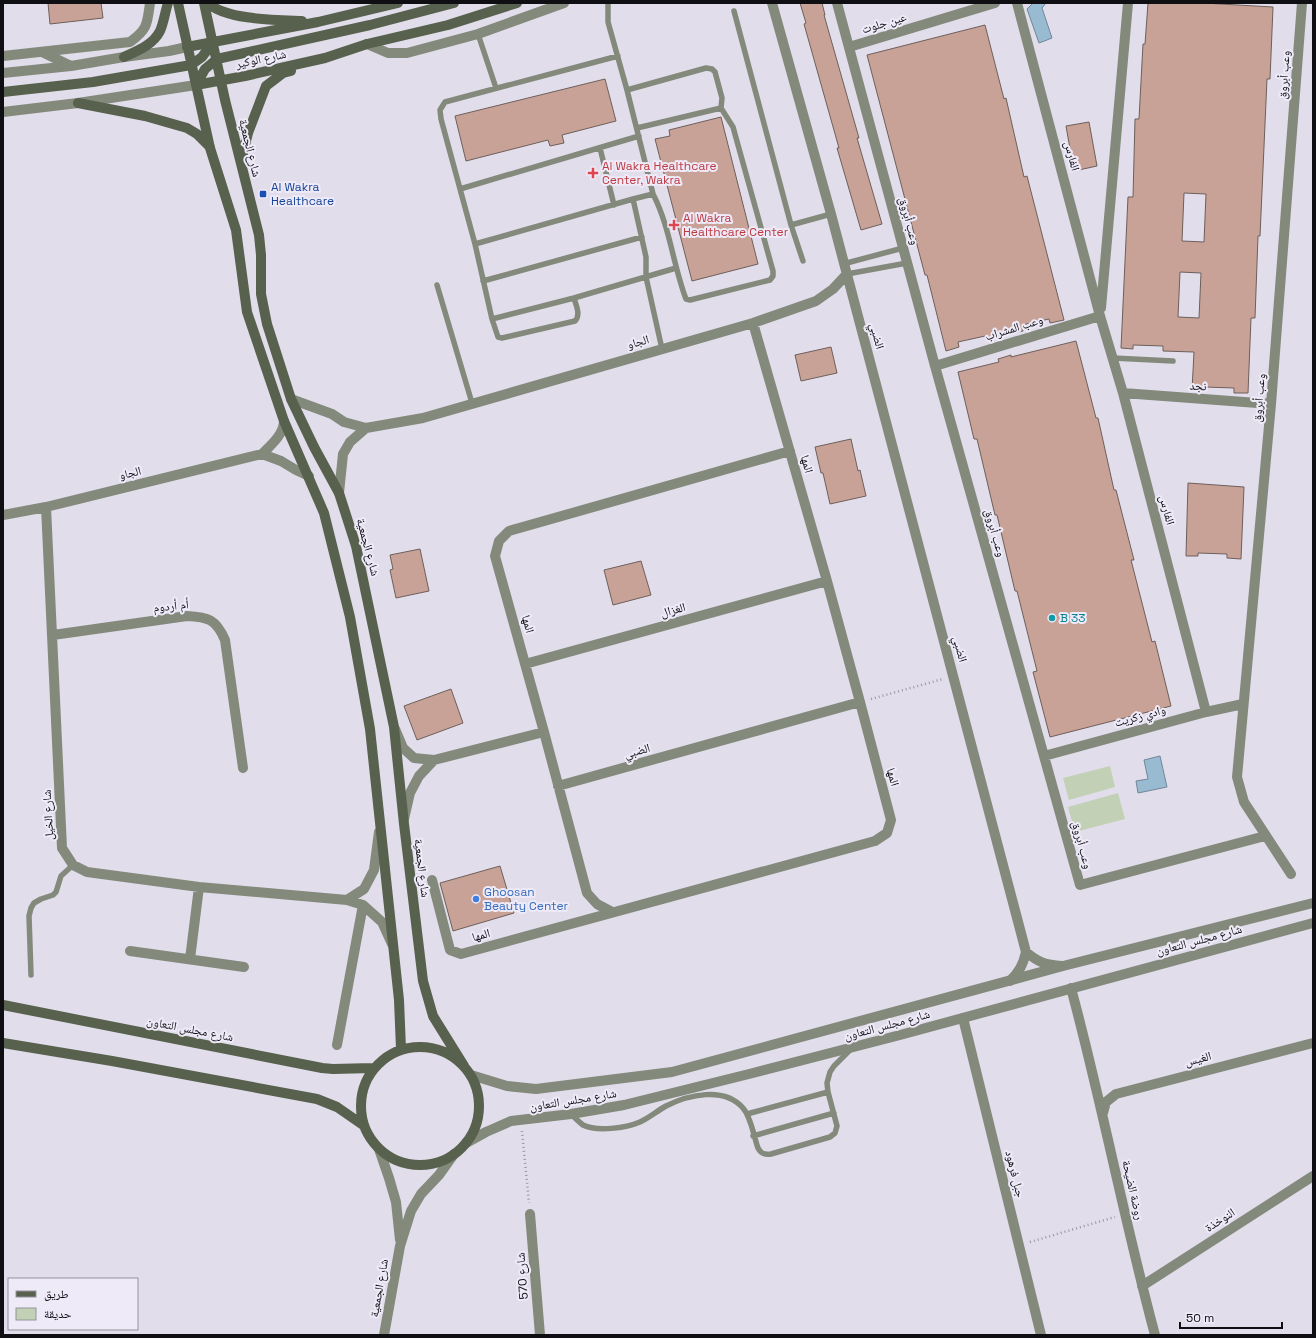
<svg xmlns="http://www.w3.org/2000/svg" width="1316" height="1338" font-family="'Space Grotesk','Noto Naskh Arabic',sans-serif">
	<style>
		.green { fill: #c2d1b5 }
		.water { fill: #99bbd1; stroke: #708798 }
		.building { fill: #c9a297; stroke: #6d5f5b; fill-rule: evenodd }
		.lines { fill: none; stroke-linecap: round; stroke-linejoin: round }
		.path { stroke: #9a97a2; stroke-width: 2.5; stroke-dasharray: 1 3; stroke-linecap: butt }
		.service { stroke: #838a7c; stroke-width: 5.5 }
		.minor { stroke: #838a7c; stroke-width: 10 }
		.tertiary { stroke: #838a7c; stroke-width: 10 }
		.secondary { stroke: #57614d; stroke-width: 10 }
		.health-dot { fill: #e0444e; stroke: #eeeaf8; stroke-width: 1.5 }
		.transit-dot { fill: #1a4fb4; stroke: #eeeaf8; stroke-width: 1.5 }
		.culture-dot { fill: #0f9aa8; stroke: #eeeaf8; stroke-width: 1.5 }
		.shop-dot { fill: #3f7fe0; stroke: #eeeaf8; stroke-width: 1.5 }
		.labels { text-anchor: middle; stroke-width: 4; stroke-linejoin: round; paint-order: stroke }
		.street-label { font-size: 12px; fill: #0f0e13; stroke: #eeeaf8 }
		.health-label { font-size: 12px; fill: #be3a42; stroke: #eeeaf8; text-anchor: start }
		.transit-label { font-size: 12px; fill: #164399; stroke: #eeeaf8; text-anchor: start }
		.culture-label { font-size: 12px; fill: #0d838f; stroke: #eeeaf8; text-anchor: start }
		.shop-label { font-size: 12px; fill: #366cbe; stroke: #eeeaf8; text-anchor: start }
	</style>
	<rect width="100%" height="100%" fill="#e1ddeb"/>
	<path class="green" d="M1110,766L1115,787L1069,800L1063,778Z
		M1118,793L1125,819L1075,832L1068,807Z"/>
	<path class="water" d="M1033,3H1046L1042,8L1052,38L1039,43L1027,9Z
		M1160,756L1167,787L1138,793L1136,781L1148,779L1144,760Z"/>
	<path class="building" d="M48,3H101L103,18L50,24Z
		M800,3H822L825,15H824L859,138H857L882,224L861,230L837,148H839L804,24L806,23Z
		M1148,3H1203L1273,7L1270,79H1267L1260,236H1258L1255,318H1251L1248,393H1234V388L1205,387V391L1192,390L1194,352L1163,351V346L1133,345V349L1121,348L1128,197H1133L1135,119H1139L1143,44H1145ZM1184,193L1206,194L1204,242L1182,241ZM1180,272L1201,273L1199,318L1178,317Z
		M985,25L1004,99L1006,98L1024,177L1027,176L1064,320L1050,323L1049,319L1022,325L1023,331L986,340L985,336L958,342L959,347L946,351L927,275H925L867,55Z
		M605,79L616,121L562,135L564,143L550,146L548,140L466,161L455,116Z
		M721,117L758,264L692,281L655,139L670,136L669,130Z
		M1089,122L1097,166L1074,171L1066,126Z
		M1076,341L1096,418H1098L1114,490H1116L1134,560H1131L1152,642L1155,641L1171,706L1050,737L1033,672L1037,671L1017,591H1015L997,515H995L977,439H974L958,372L999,362L998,359L1011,355V357Z
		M831,347L837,373L801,381L795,355Z
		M851,439L858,471L860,470L866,496L830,504L823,473H821L815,447Z
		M1188,483L1244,487L1241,559L1227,558V554L1198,553V556H1186Z
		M420,549L429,591L396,598L390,570L393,569L390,555Z
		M641,561L651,595L613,605L604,570Z
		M451,689L463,723L417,740L404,706Z
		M500,866L514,913L453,931L440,883Z"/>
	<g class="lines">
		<path class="path" d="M871,699L943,679
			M522,1131L529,1203
			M1030,1242L1115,1217"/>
		<path class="service" d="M608,3V22L627,90L653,194C670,227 673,265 686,299L690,300L770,280L773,276V271L733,127L721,108L722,98L715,72L712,69L706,68L627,90
			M734,11L791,225L803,261
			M478,34L496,88
			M637,128L721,108
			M600,148L614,205
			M460,189L639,136
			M633,199L646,257V277L662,349
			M791,225L831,214
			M475,244L633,199L653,194
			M843,264L903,248
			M847,274L907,263
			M483,281L642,237
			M437,285L472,403
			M574,298C576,305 581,315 575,321L502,338L498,337L492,319L475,244L441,119L440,110L445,102L618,56
			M492,319L574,298L676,268
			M1113,358L1173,361
			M31,975L29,916L31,908L34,903L41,899L53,895L56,892L61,876L73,865
			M571,1114C575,1118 579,1122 583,1125C597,1132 626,1128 640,1122C649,1118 657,1111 666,1106C688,1095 724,1086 743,1108C751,1117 754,1137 758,1148C761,1154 765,1155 771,1154L830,1137L835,1133L837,1126L828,1092L827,1083L830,1072L834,1066L851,1049
			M747,1114L828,1092
			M753,1136L834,1113"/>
		<path class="minor" d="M772,3L831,214L1026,952C1023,965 1019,972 1010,981
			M837,3L935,366L1080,885L1265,836
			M1017,3L1100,316L1123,393L1206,712
			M367,44L388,53H407L478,34L564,3
			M849,47L995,3
			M3,56L130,42C148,29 147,24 150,3
			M1101,308L1128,3
			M935,366L1100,316
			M1123,393L1271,404
			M291,399L332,414L344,422L366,428L423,418L753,323L816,301L833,289L847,274
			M262,454L281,461L296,470L309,476
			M339,493L343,454L350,442L366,428
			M46,507L62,848L73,865L87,872L199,887L347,900L363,905L382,922L392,944
			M3,515L46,507L262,454C271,445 284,434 284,421
			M53,635L187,616C208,617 216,619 225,640L243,768
			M525,664L827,581
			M395,729L403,748L414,758L434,760L544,732
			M1044,756L1206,712L1243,704
			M558,786L860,702
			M404,819L410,793L419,776L434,760
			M1291,874L1244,802L1237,777L1271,404L1302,3
			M432,880L450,950L461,954L875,841L887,833L891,820L860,702L827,581L753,323
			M347,900L364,889L374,870L379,832
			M612,912L597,904L587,893L544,732L495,556L499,541L509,531L790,451
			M130,951L244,967
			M1026,952C1038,962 1045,965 1062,966
			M190,959L199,887
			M1071,988C1102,1103 1124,1220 1155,1335
			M963,1018L1041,1335
			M337,1045L363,905
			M1103,1113L1106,1102L1116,1094L1313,1043
			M530,1214L540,1335
			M1142,1286L1313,1176"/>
		<path class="tertiary" d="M42,52L71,66
			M3,73L71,66L124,57L169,51L187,47
			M3,112L78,103L196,85
			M471,1075L507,1086L536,1089L672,1072L1063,966L1313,903
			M466,1143L486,1132L511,1121L571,1114L624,1105L749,1074L900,1035L1313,923
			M379,1149L389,1178L396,1202L400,1240
			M384,1335L400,1246L411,1211L421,1194L439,1175L454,1154"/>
		<path class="secondary" d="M178,3L210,148L236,230L247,312L284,421L324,513L350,617L370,729L399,1000L401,1049
			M204,3L225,100L259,235L261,255V294L267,324L291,399L314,447L339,493L356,546L394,727L404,824L423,981L433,1016L464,1066
			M208,3C226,20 277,20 302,21
			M187,47L318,22L398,3
			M124,57C137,51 153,45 160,31C164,22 165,12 168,3
			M196,85L245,76L325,58L367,44L448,25L517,3
			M196,85L205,69L217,59L370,25L454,3
			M3,92L93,82L191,65L202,57L213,42
			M78,103L145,116L187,128L197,134L210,147
			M241,161L248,133L266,86L283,73L291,71
			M3,1005L322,1068L333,1069L373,1068
			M3,1043L112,1061L317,1099L337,1107L363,1125
			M361 1106a59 59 0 1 1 118 0a59 59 0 1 1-118 0Z"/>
	</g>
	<g class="health-dot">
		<path d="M591 167h4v4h4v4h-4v4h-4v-4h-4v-4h4z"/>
		<path d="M672 219h4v4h4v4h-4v4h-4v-4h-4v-4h4z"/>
	</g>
	<rect class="transit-dot" x="259" y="190" width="8" height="8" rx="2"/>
	<circle class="culture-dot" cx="1052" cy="618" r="4"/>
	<circle class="shop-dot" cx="476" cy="899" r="4"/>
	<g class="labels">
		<g class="street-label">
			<text transform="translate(884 23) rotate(-17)" y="4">عين جلوت</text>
			<text transform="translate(261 59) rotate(-12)" y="4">شارع الوكير</text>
			<text transform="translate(1284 75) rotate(-86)" y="4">وعب أبروق</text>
			<text transform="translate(250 148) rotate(76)" y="4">شارع الجمعية</text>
			<text transform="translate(1072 156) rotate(75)" y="4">الفارس</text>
			<text transform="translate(909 221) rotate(75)" y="4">وعب أبروق</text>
			<text transform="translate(1014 328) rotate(-17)" y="4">وعب المشراب</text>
			<text transform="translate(877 336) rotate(75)" y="4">الضبي</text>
			<text transform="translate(638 342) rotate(-16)" y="4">الجاو</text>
			<text transform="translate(1198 386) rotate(4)" y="4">نجد</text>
			<text transform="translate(1259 398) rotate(-85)" y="4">وعب أبروق</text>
			<text transform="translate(807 464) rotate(74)" y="4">المها</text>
			<text transform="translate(130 473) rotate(-14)" y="4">الجاو</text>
			<text transform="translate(1167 510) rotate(75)" y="4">الفارس</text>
			<text transform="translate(995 533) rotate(74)" y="4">وعب أبروق</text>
			<text transform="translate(368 547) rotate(75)" y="4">شارع الجمعية</text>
			<text transform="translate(171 606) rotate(-6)" y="4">أم أردوم</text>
			<text transform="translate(673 610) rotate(-15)" y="4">الغزال</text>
			<text transform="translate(528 624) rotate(74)" y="4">المها</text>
			<text transform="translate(960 649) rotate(75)" y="4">الضبي</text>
			<text transform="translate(1140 716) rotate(-15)" y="4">وادي زكريت</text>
			<text transform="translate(637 751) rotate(-16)" y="4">الضبي</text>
			<text transform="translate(893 777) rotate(75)" y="4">المها</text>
			<text transform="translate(48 815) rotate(-93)" y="4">شارع الخيل</text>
			<text transform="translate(1082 845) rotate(75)" y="4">وعب أبروق</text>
			<text transform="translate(422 868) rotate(83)" y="4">شارع الجمعية</text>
			<text transform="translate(481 935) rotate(-15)" y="4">المها</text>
			<text transform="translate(1199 940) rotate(-15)" y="4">شارع مجلس التعاون</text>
			<text transform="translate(887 1025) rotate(-15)" y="4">شارع مجلس التعاون</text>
			<text transform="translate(190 1029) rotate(11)" y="4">شارع مجلس التعاون</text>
			<text transform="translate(1198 1059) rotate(-15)" y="4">الغيس</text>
			<text transform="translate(573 1100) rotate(-9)" y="4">شارع مجلس التعاون</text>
			<text transform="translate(1015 1174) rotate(76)" y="4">جبل فرهود</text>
			<text transform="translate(1133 1190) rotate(77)" y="4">روضة الضيحة</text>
			<text transform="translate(1220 1220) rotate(-33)" y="4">النوخذة</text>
			<text transform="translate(522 1276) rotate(-94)" y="4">شارع 570</text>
			<text transform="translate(379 1288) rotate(-80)" y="4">شارع الجمعية</text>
		</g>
		<g class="health-label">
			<text x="602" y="170">Al Wakra Healthcare<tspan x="602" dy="14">Center, Wakra</tspan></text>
			<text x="683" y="222">Al Wakra<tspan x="683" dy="14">Healthcare Center</tspan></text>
		</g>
		<g class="transit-label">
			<text x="271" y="191">Al Wakra<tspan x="271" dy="14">Healthcare</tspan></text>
		</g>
		<g class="culture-label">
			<text x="1060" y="622">B 33</text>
		</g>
		<g class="shop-label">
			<text x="484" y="896">Ghoosan<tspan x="484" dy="14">Beauty Center</tspan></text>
		</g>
	</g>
	<rect width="1316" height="1338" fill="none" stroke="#0f0e13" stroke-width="8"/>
	<rect x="8" y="1278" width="130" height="52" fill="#eeeaf8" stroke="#95929c"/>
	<rect x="16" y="1291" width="20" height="6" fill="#57614d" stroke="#95929c"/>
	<text x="44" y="1298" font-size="12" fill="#0f0e13">طريق</text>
	<rect x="16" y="1308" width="20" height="12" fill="#c2d1b5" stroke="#95929c"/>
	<text x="44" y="1318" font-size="12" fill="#0f0e13">حديقة</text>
	<path d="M1180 1322v6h102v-6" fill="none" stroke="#0f0e13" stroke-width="2"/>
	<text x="1186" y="1322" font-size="12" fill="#0f0e13" stroke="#eeeaf8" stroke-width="3" paint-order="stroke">50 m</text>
</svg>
